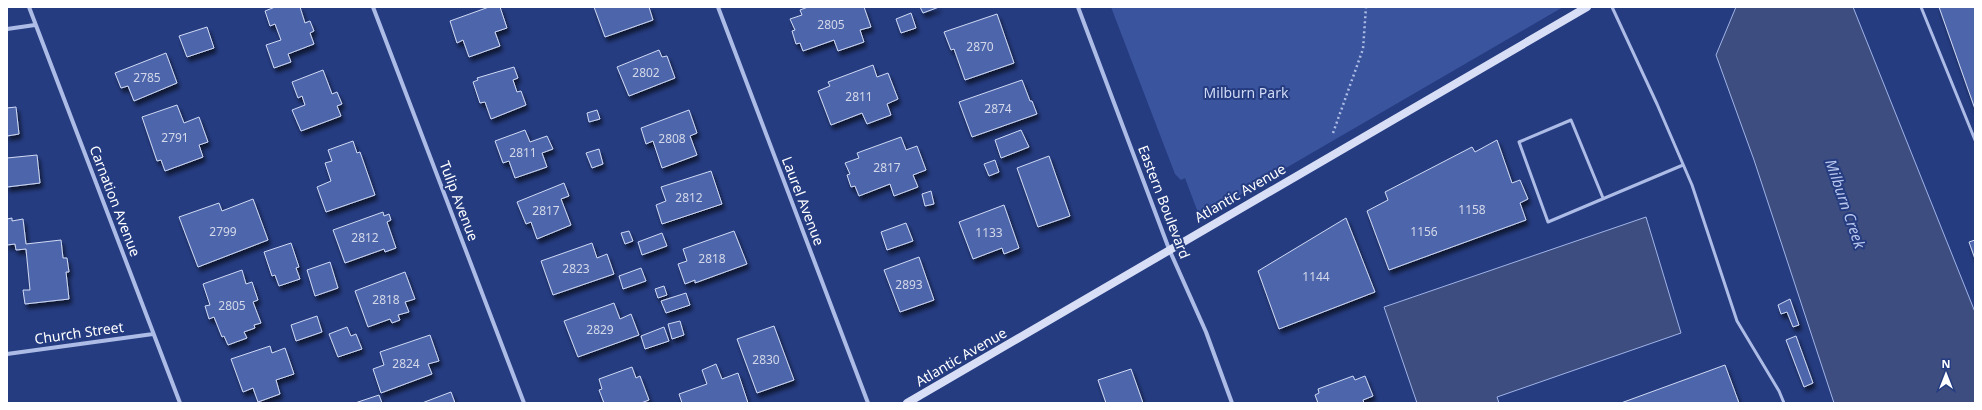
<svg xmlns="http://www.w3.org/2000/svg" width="1982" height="410" font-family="'Noto Sans',sans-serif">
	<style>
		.green { fill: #3a549e }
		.water { fill: #3d4d80; stroke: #a1b4e7 }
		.building { fill: #4e65aa; stroke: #d0daf5; filter: url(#shadow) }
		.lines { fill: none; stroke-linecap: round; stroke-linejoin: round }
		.path { stroke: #adbce6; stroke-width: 2.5; stroke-dasharray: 2 3; stroke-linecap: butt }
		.lane { stroke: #adbce6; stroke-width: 3 }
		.street { stroke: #adbce6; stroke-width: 4 }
		.secondary { stroke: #d7def6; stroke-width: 8 }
		.labels { text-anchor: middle; stroke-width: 4; stroke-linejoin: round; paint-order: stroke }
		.number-label { font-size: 12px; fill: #d3d8ea }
		.park-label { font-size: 14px; fill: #d0daf5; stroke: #253c81 }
		.street-label { font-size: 14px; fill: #fff; stroke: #253c81 }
		.water-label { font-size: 15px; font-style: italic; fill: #b8c6ee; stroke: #253c81 }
	</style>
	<defs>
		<filter id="shadow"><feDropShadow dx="2.5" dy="4.5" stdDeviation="2" flood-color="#0009"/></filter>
	</defs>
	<rect width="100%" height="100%" fill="#253c81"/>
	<path class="green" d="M1111,7H1563L1200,218L1185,178L1181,180L1175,174Z"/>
	<path class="water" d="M1736,7H1853L1975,312V403H1834L1754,160L1716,55Z
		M1646,217L1681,333L1497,397L1499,403H1417L1384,307Z"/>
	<path class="building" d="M275,7H300L305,23L310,21L314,31L310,33L314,44L288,54L291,62L274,68L266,45L281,40L275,24L270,26L265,11Z
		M489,7H500L507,28L495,32L500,46L469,57L463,40L457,43L450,21Z
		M594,7H649L653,20L605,37Z
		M808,7H864L871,27L860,30L864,42L838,51L834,40L803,51L800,43L796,44L792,31L795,30L790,19L802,15L800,10Z
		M920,7H939L923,13Z
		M1939,7H1975V109Z
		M911,13L916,28L901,33L896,19Z
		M997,14L1014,63L965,80L954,49L951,50L944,32Z
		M207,27L214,48L187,57L179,36Z
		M659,50L662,57L667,56L675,78L629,96L617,67Z
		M166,53L177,83L134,101L128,86L121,88L115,73Z
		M873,65L877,77L888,73L898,99L887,104L891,115L867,124L862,113L831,125L818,91L830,86L828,82Z
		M514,67L518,78L513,80L517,92L521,91L526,105L491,119L485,102L480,103L473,82L478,80L477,78Z
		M323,70L332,94L337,92L342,104L337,106L341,116L301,131L292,110L305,105L302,96L298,98L292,82Z
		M1022,80L1030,101H1032L1037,114L972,137L959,102Z
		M177,105L184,123L199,117L208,142L199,145L203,157L165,171L161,160L157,161L142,117Z
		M16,107L19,134L7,136V108Z
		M597,110L600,119L589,122L587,113Z
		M689,110L697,133L690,136L697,155L662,168L653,141L646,144L641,128Z
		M525,130L530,142L547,136L553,149L542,153L547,167L515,178L509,161L503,163L495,141Z
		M1021,130L1029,147L1001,158L995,140Z
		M901,137L906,150L917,146L926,170L913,175L918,187L894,196L890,184L859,196L855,186L851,187L847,175L850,174L845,163L859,158L857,153Z
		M1497,140L1512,183L1520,180L1528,199L1520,203L1526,220L1389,270L1367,211L1388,200L1385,192L1472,147L1475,152Z
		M353,141L357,153L360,152L375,195L326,212L317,187L331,181L325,163L332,161L328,150Z
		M599,149L603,164L592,168L586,153Z
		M37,155L40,183L7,187V158Z
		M1049,156L1070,216L1038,227L1017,168Z
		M995,160L999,172L989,176L984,164Z
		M711,171L722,204L662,224L656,205L666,201L661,187Z
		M564,183L569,196L561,199L571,225L537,239L531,222L526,224L517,202Z
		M931,191L934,204L925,206L922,194Z
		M253,199L268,240L198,267L179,217L219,203L222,211Z
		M1004,205L1019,248L1004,254L1002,248L973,259L959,222Z
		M383,212L384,216L389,214L391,220L387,222L396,248L385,252L384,249L345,263L333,230Z
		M12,218V221L23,219L26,244L61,240L63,258H67L69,272H66L69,299L25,304L23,290H30L26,249L16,250L15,244L7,245V219Z
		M1346,218L1375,292L1279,329L1258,271Z
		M906,223L913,241L887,250L881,232Z
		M629,231L633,241L625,244L621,233Z
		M734,231L747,264L695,283V280L685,284L678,264L687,261L683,249Z
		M662,233L667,246L642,255L638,242Z
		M1975,240V259L1969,242Z
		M291,243L299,267L296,268L300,279L279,286L275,275L272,276L264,252Z
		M592,243L597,258L607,254L614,274L553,295L541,261Z
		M919,257L934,300L900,312L884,270Z
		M330,262L338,288L315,296L307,270Z
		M641,268L646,281L623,289L619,276Z
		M242,270L246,284L252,282L258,300L253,302L261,323L254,325L255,328L244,332L247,338L228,345L224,336L222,337L214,317L209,319L205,306L210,305L203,284Z
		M405,272L415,299L405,302L409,312L398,315L400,320L392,323L390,319L368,327L355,291Z
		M664,286L667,295L658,298L655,289Z
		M686,293L690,305L666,313L661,301Z
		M1790,299L1799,325L1793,327L1787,312L1781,314L1778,305Z
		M614,303L620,319L631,314L639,335L578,357L564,321Z
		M317,316L322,332L296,341L291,325Z
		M680,321L684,335L672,339L668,324Z
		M774,326L794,380L757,393L737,339Z
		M347,327L351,336L356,334L362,349L338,357L329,334Z
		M664,327L669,341L645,349L641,336Z
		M430,335L439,361L428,364L432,374L381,393L373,369L384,365L380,352Z
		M1796,336L1813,383L1804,387L1786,340Z
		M270,346L272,353L285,348L294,374L276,380L280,394L258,402L253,388L243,392L231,359Z
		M716,364L722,379L738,373L748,403H682L679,394L707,384L702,370Z
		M1725,365L1739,403H1621Z
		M632,367L636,378L640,376L649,400L641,403H604L599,390L602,389L599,379Z
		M1131,369L1143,403H1106L1098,380Z
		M1353,376L1355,380L1365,376L1373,396L1363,400L1364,403H1318L1315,395L1319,393L1318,389Z
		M451,392L455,403H422Z
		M379,395L382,403H355Z"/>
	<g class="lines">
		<path class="path" d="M1333,133L1363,49L1366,7"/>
		<path class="lane" d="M1612,7L1657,104L1692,185L1737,321L1779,391L1784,403
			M1921,7L1975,140
			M1603,198L1571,120L1519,142L1548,222L1683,165"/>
		<path class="street" d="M29,7L180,403
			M373,7L524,403
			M718,7L868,403
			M1078,7L1169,249L1206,332L1232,403
			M7,29L35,25
			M7,354L153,334"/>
		<path class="secondary" d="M907,403L1587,7"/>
	</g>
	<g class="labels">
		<g class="number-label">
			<text x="831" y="29">2805</text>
			<text x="980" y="51">2870</text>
			<text x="646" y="77">2802</text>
			<text x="147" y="82">2785</text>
			<text x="859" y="101">2811</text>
			<text x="998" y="113">2874</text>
			<text x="175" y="142">2791</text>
			<text x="672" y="143">2808</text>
			<text x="523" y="157">2811</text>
			<text x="887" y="172">2817</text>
			<text x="689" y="202">2812</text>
			<text x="1472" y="214">1158</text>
			<text x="546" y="215">2817</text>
			<text x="223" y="236">2799</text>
			<text x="1424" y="236">1156</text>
			<text x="989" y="237">1133</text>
			<text x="365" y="242">2812</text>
			<text x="712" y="263">2818</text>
			<text x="576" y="273">2823</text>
			<text x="1316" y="281">1144</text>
			<text x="909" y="289">2893</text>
			<text x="386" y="304">2818</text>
			<text x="232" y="310">2805</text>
			<text x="600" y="334">2829</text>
			<text x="766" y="364">2830</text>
			<text x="406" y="368">2824</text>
		</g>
		<g class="park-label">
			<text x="1246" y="98">Milburn Park</text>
		</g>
		<g class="street-label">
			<text transform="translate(1240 193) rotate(-30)" y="5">Atlantic Avenue</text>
			<text transform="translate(115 201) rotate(69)" y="5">Carnation Avenue</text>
			<text transform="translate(459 201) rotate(69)" y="5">Tulip Avenue</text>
			<text transform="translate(803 201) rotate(69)" y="5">Laurel Avenue</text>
			<text transform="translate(1164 202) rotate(69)" y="5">Eastern Boulevard</text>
			<text transform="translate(79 333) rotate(-8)" y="5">Church Street</text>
			<text transform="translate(961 357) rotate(-30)" y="5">Atlantic Avenue</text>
		</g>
		<g class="water-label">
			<text transform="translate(1845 204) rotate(71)" y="5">Milburn Creek</text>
		</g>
	</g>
	<rect width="1982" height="410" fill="none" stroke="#ffffff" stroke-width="16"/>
	<g transform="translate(1946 374)" stroke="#253c81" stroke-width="3" paint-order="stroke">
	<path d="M0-3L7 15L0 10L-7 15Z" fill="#ffffff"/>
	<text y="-6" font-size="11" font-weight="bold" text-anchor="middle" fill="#ffffff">N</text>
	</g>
</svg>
